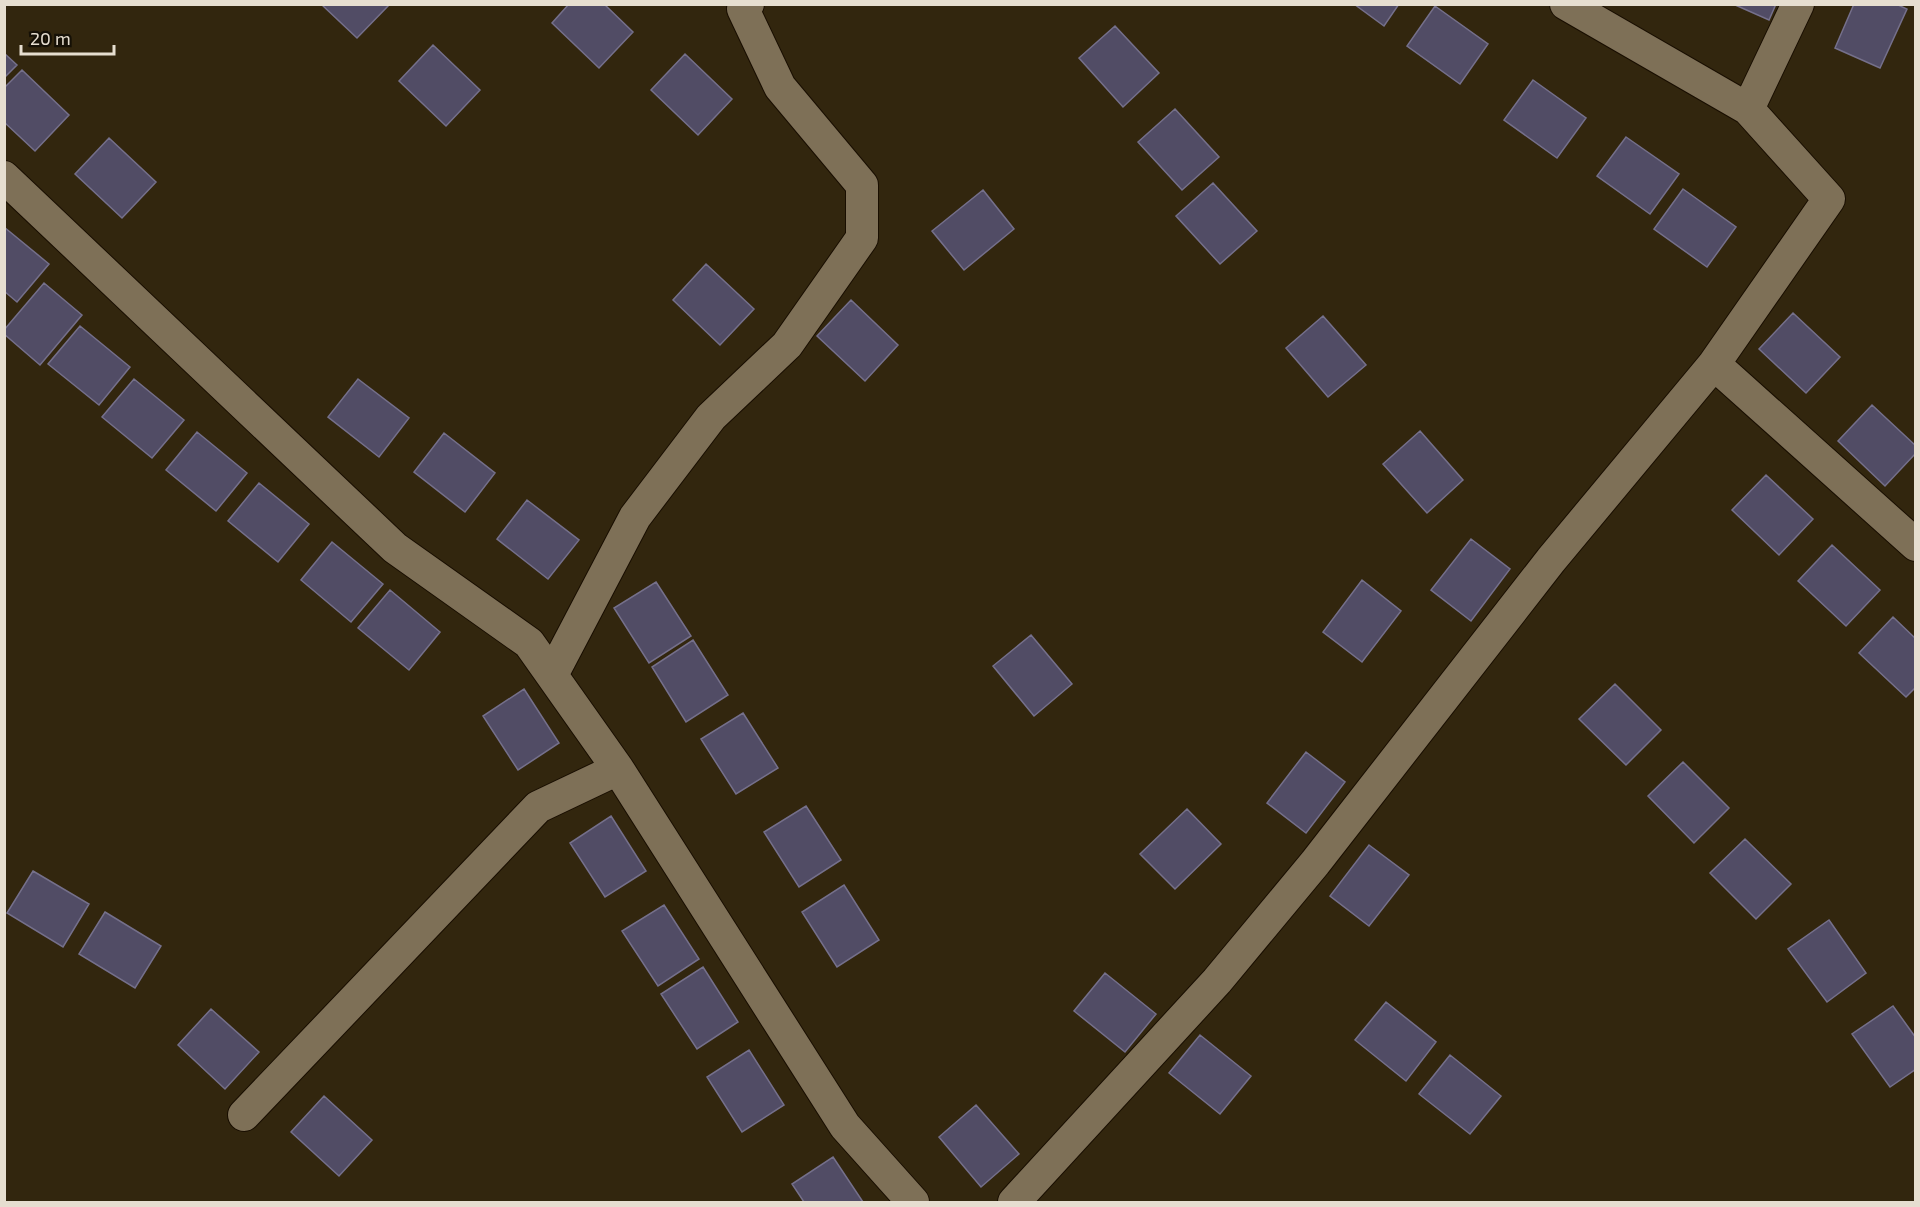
<svg xmlns="http://www.w3.org/2000/svg" width="1920" height="1207" font-family="'Exo 2',sans-serif">
	<style>
		.building { fill: #514c65; stroke: #75708b; stroke-width: 1.5 }
		.lines { fill: none; stroke-linecap: round; stroke-linejoin: round }
		.street-casing { stroke: #190e00; stroke-width: 34 }
		.street { stroke: #7e7057; stroke-width: 32 }
	</style>
	<rect width="100%" height="100%" fill="#32260e"/>
	<path class="building" d="M321,4H390L357,38Z
		M569,4H604L633,32L599,68L552,23Z
		M1354,4H1399L1384,26Z
		M1733,4H1776L1769,20Z
		M1854,4H1896L1907,9L1880,68L1835,48Z
		M1435,6L1488,44L1460,84L1407,46Z
		M1115,26L1159,73L1123,107L1079,58Z
		M433,45L480,90L446,126L399,81Z
		M4,53L17,65L4,78Z
		M685,54L732,99L698,135L651,90Z
		M22,70L69,115L35,151L4,122V88Z
		M1533,80L1586,118L1557,158L1504,120Z
		M1175,109L1219,157L1182,190L1138,142Z
		M1626,137L1679,174L1650,214L1597,176Z
		M109,138L156,182L122,218L75,174Z
		M1213,183L1257,231L1220,264L1176,216Z
		M1683,189L1736,227L1707,267L1654,229Z
		M983,190L1014,229L964,270L932,231Z
		M4,227L49,264L17,302L4,291Z
		M706,264L754,309L720,345L673,300Z
		M44,283L82,315L40,365L4,334V330Z
		M851,300L898,345L865,381L817,336Z
		M1793,313L1840,357L1806,393L1759,349Z
		M1323,316L1366,365L1328,397L1286,348Z
		M80,326L130,367L99,405L48,364Z
		M134,379L184,420L152,458L102,417Z
		M358,379L409,418L379,457L328,417Z
		M1872,405L1916,446V453L1885,486L1838,441Z
		M1420,431L1463,480L1427,513L1383,464Z
		M197,432L247,473L216,511L166,470Z
		M444,433L495,473L465,512L414,472Z
		M1766,475L1813,519L1779,555L1732,510Z
		M259,483L309,524L278,562L228,521Z
		M527,500L579,540L548,579L497,539Z
		M1471,539L1510,569L1471,621L1431,590Z
		M332,542L383,584L351,622L301,580Z
		M1832,545L1880,590L1846,626L1798,581Z
		M1362,580L1401,611L1362,662L1323,632Z
		M656,582L691,636L649,663L614,608Z
		M390,590L440,632L409,670L358,628Z
		M1893,617L1916,639V687L1906,697L1859,653Z
		M1031,635L1072,684L1034,716L993,666Z
		M693,640L728,695L686,722L652,667Z
		M1615,684L1661,730L1626,765L1579,719Z
		M524,689L559,743L518,770L483,716Z
		M743,713L778,768L736,794L701,739Z
		M1306,752L1345,782L1306,833L1267,803Z
		M1683,762L1729,808L1694,843L1648,796Z
		M806,806L841,860L799,887L764,832Z
		M1187,809L1221,844L1175,889L1140,854Z
		M611,816L646,871L605,897L570,843Z
		M1745,839L1791,884L1756,919L1710,873Z
		M1369,845L1409,875L1369,926L1330,896Z
		M33,871L89,904L63,947L7,913Z
		M844,885L879,940L837,967L802,912Z
		M664,905L699,959L658,986L622,931Z
		M105,912L161,946L135,988L79,954Z
		M1829,920L1866,973L1827,1002L1788,949Z
		M703,967L738,1022L697,1049L661,994Z
		M1105,973L1156,1014L1125,1052L1074,1011Z
		M1386,1002L1436,1042L1406,1081L1355,1040Z
		M1893,1006L1916,1038V1069L1890,1087L1852,1034Z
		M211,1009L259,1052L225,1089L178,1045Z
		M1200,1035L1251,1076L1220,1114L1169,1073Z
		M749,1050L784,1105L742,1132L707,1077Z
		M1450,1055L1501,1096L1470,1134L1419,1094Z
		M324,1096L372,1140L339,1176L291,1132Z
		M976,1105L1019,1154L981,1187L939,1137Z
		M833,1157L863,1202H804L792,1184Z"/>
	<g class="lines">
		<defs>
			<path id="street" d="M1748,109L1798,4
				M4,177L395,548L529,643L618,769L845,1126L913,1202
				M1714,364L1916,545
				M552,675L635,517L711,417L787,345L862,238V185L780,87L743,9L748,4
				M244,1115L538,807L618,769
				M1014,1202L1217,981L1315,863L1551,560L1714,364L1829,199L1748,109L1566,4"/>
		</defs>
		<use href="#street" class="street-casing"/>
		<use href="#street" class="street"/>
	</g>
	<rect width="1920" height="1207" fill="none" stroke="#e6ded0" stroke-width="12"/>
	<path d="M21 45v9h93v-9" fill="none" stroke="#e6ded0" stroke-width="3"/>
	<text x="30" y="45" font-size="18" fill="#e6ded0" stroke="#151006" stroke-width="4.5" paint-order="stroke">20 m</text>
</svg>
